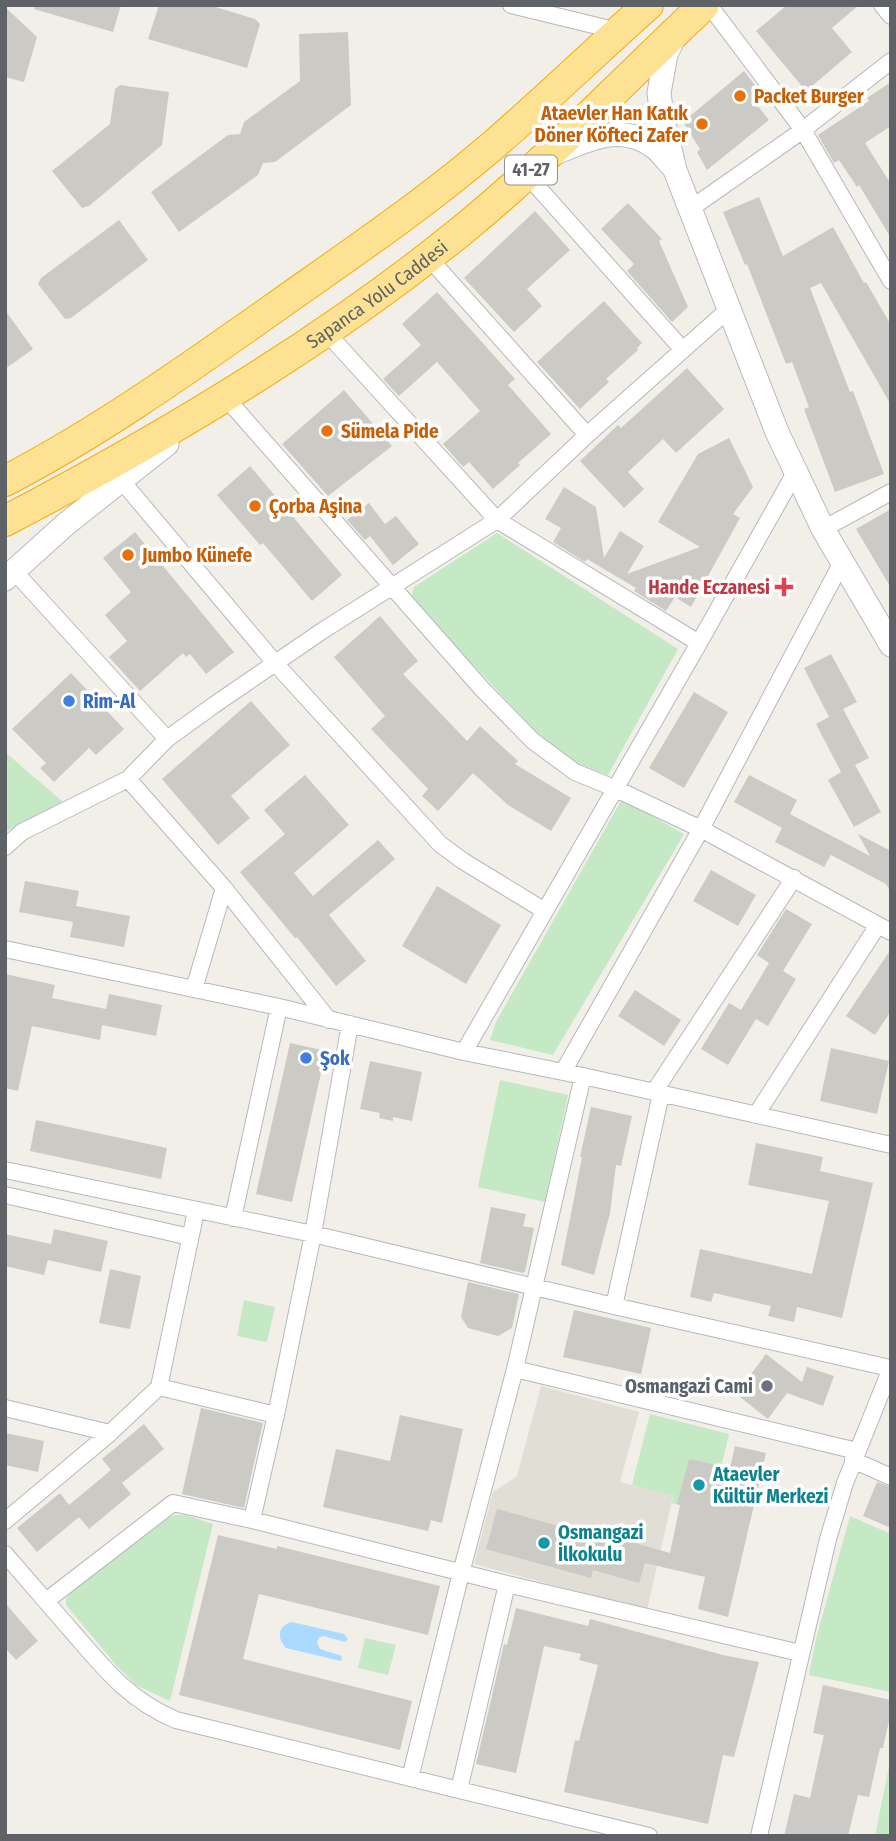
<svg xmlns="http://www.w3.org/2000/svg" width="896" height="1841" font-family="'Fira Sans Condensed',sans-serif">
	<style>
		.education { fill: #e1ded6 }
		.green { fill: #c5e8c5 }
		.water { fill: #aadaff }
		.building { fill: #cccac5 }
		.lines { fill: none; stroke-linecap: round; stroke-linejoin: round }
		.street-casing { stroke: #b5b8bc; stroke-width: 18 }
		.secondary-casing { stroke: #b6babf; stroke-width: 25 }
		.highway-casing { stroke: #f9ab00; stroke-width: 32 }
		.street { stroke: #fff; stroke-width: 16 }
		.secondary { stroke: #fff; stroke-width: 23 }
		.highway { stroke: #fde293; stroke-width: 30 }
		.food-dot { fill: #e8710a; stroke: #fff; stroke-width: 2.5 }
		.health-dot { fill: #e0444e; stroke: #fff; stroke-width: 2.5 }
		.shop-dot { fill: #3f7fe0; stroke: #fff; stroke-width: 2.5 }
		.worship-dot { fill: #6b7280; stroke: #fff; stroke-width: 2.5 }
		.culture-dot { fill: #0f9aa8; stroke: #fff; stroke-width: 2.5 }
		.labels { text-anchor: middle; stroke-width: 7; stroke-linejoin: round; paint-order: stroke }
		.shield { fill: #fff; stroke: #8f9295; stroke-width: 2 }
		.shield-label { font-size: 18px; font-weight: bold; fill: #5f6368 }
		.food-label { font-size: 19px; font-weight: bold; fill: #c56008; stroke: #fff; text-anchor: start }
		.street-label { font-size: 19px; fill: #5f6368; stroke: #fff }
		.health-label { font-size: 19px; font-weight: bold; fill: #be3a42; stroke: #fff; text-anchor: end }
		.shop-label { font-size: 19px; font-weight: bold; fill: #366cbe; stroke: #fff; text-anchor: start }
		.worship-label { font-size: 19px; font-weight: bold; fill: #5b616d; stroke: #fff; text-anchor: end }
		.culture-label { font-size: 19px; font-weight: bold; fill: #0d838f; stroke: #fff; text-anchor: start }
	</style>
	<rect width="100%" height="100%" fill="#f1efe8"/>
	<path class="education" d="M541,1386L639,1412L620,1482L673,1496L647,1610L474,1564L493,1492L517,1476Z"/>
	<path class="green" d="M497,533L678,649L608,775L576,763L536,732L411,598L414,587Z
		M5,752L63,802L5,832Z
		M622,799L684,834L553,1055L490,1040L496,1022Z
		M500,1080L568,1095L545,1202L478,1187Z
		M244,1300L275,1307L267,1342L237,1336Z
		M650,1414L729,1434L710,1513L672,1503L673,1496L632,1485Z
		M175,1515H186L213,1524L170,1701L136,1685L116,1665L66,1605V1599L70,1593L166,1518Z
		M850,1516L891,1534V1692L809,1675L816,1639Z
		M365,1638L396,1645L388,1675L358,1668Z
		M891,1757V1836H875Z"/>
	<path class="water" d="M292,1622L344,1634L348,1639L345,1642L323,1636L319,1638L317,1642L320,1649L342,1656L341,1661L286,1648C276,1637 278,1626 292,1622Z"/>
	<path class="building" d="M35,5H121L113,32L34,9Z
		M159,5H209L255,19L260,24L247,68L148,39Z
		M787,5H859L832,28L852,52L806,91L756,31Z
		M5,7L37,37L24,82L5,77Z
		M348,32L351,105L275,162L263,163L258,175L179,232L151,192L228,135L240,134L244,122L300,81L299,34Z
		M744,71L765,98L757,105L769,120L707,170L697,152L700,149L683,122Z
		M891,82V126L865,143L891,184V238L859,185L857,187L839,160L834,163L818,135L869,101L867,98Z
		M120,85L169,92L162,145L89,206L82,208L52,171L110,124L115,89Z
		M759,197L783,256L833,227L864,283L866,282L891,325V405L821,283L810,288L850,392L853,391L884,474L835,492L804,409L809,407L792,362L786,364L747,264L745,265L723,212Z
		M628,203L662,239L659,241L688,307L672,322L627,271L634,264L601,229Z
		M535,211L570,250L527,289L542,306L514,332L464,278Z
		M119,220L148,260L71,318L65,319L38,284L41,278Z
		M437,292L515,379L508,385L551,434L518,463L520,465L493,489L469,462L463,467L443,444L480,411L437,362L399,396L383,379L421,345L402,324Z
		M604,301L642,343L637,348L638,350L606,379L609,382L580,409L537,362Z
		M5,310L33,349L5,369Z
		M687,368L724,409L676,453L663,439L628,472L644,489L624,508L580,461L618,425L621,428Z
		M344,390L392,446L328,496L282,444Z
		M729,438L753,487L733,514L740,518L691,607L675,597L666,611L634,591L636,588L587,559L585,562L553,542L561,528L545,519L564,487L596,507L604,558L620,531L644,546L627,574L700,547L658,522L698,454Z
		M250,466L342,575L312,601L263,543L260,545L217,495Z
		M369,503L385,524L396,516L419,544L393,565L370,536L365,540L347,520Z
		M891,509V588L856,529Z
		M135,532L234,652L206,674L190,654L186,657L183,653L140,691L109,657L127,641L105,615L131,592L103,558Z
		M380,616L418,661L403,674L467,741L480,726L518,761L515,764L571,798L551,831L508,805L473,773L438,811L422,796L428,789L371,729L385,716L334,657Z
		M831,654L857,702L843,709L869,758L855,765L881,812L854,827L828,780L841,772L816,724L829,717L804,668Z
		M71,673L124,729L96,755L89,748L54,782L40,768L46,763L12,729Z
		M694,692L728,712L684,788L649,768Z
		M251,701L290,745L231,796L250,818L218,845L162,779Z
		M305,775L349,825L294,873L313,896L378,840L395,859L329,915L366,961L336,986L297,937L295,938L240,872L285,834L264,810Z
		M749,775L797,800L790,814L870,856L858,834L891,851V893L886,884L831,855L824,867L775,842L782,828L734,802Z
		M711,870L756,895L738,926L693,901Z
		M25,881L79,891L76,906L130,916L124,947L70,937L73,922L19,912Z
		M437,886L501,925L466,984L402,946Z
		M786,909L812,924L783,971L796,979L768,1026L756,1019L728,1065L701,1049L729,1003L741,1010L769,963L757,955Z
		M891,949V1011L875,1035L846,1016Z
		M5,974L55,985L52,998L106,1009L109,994L162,1005L156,1036L102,1025L100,1040L32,1026L18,1091L5,1088Z
		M635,990L681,1020L664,1046L618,1016Z
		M290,1043L326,1051L292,1202L256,1194Z
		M831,1048L889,1061L877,1114L820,1101Z
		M370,1061L422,1072L412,1121L393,1117V1121L379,1118L380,1113L360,1109Z
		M591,1107L632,1116L621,1166L616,1165L610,1213L594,1275L561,1265L582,1157H580Z
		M36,1120L167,1148L161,1179L30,1151Z
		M756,1143L823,1157L820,1171L873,1183L842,1318L797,1307L794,1322L768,1316L771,1306L714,1293L711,1302L690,1297L700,1249L812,1274L829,1201L748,1185Z
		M491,1207L526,1214L523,1226L534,1228L525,1272H523V1273L480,1263Z
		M54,1229L108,1241L101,1272L48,1260L44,1275L5,1266V1234L51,1244Z
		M110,1269L141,1276L130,1329L99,1323Z
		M468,1282L519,1294L512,1328L498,1336L468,1328L461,1317Z
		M574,1310L651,1328L641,1374L563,1357Z
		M766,1354L802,1382L807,1367L834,1376L823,1406L787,1393L768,1419L736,1394Z
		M201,1408L263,1423L244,1508L182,1494Z
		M400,1415L463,1429L442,1523L431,1520L428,1531L323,1507L336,1449L390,1461Z
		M144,1424L164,1449L122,1483L131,1494L89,1529L79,1517L37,1552L17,1528L60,1493L69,1505L111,1470L102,1459Z
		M5,1433L44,1441L38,1472L5,1465Z
		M735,1446L766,1453L728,1617L698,1609L705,1577L645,1563L639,1583L593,1570L591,1578L486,1549L497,1509L613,1541L614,1537L670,1553L680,1505L677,1504L689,1459L730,1468Z
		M877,1482L891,1487V1528L863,1516Z
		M218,1535L277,1549V1546L440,1586L428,1635L259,1594L243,1659L412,1701L400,1750L179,1695Z
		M5,1603L38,1641L16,1660L5,1648Z
		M516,1608L588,1626L590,1619L723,1655L759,1662L734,1757L723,1755L708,1824L564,1792L575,1740L579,1741L598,1665L579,1660L581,1654L544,1646L516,1773L476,1764L504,1644L507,1645Z
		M823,1685L891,1700V1712L883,1748H880L869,1797L858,1795L848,1836H784L794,1794L810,1798L824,1735L813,1733Z"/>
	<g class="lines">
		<defs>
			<path id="street" d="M511,5L618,31
				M709,5L803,130L891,281
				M882,5L891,16
				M526,174L683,350
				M690,209L803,130L891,61
				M428,257L587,435
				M326,332L497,520L699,643
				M226,398L483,690L533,741L575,772L614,788L701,829L891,932
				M121,480L275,663L440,844L463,861L545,911
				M823,529L891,492
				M14,571L167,739
				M128,779L224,888L329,1020
				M5,847L22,832L128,779L167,739L214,705L322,631L497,520L587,435L729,309
				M5,949L279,1007L464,1052L583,1076L891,1145
				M194,989L224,888
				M464,1052L699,643L796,471
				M563,1072L701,829L842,562
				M654,1092L794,878
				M756,1115L878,925
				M5,1170L313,1234L614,1306L890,1368
				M5,1195L190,1237
				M233,1218L279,1007
				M614,1306L661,1094
				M515,1369L857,1451
				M159,1387L276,1415
				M5,1408L110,1433
				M853,1460L891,1477
				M252,1520L276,1415L313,1234L350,1024
				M5,1521L110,1433L159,1387L196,1211
				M5,1554C27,1579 48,1604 70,1629C103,1667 128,1700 176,1720L459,1790L649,1836
				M46,1601L173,1503L252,1520L507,1584L800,1653
				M410,1778L461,1573L515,1369L583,1076
				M459,1790L507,1584
				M759,1836L828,1539L845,1483L891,1368"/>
			<path id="secondary" d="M675,36L666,54L659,93L662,116L675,170L777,432L823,529L891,645
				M555,153C589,140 621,122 654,147C661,152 667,161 673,167
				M5,579L66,524L167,444"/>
			<g id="highway">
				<path d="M5,481C101,431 189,368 277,306C352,253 429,201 498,141C549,97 597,50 648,5"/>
				<path id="s1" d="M5,521C162,439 322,344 460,232C546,162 623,81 704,5"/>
			</g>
		</defs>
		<use href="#street" class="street-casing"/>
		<use href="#secondary" class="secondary-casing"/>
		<use href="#highway" class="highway-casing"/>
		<use href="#street" class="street"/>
		<use href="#secondary" class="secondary"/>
		<use href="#highway" class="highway"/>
	</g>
	<g class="food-dot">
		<circle cx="740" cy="96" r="7"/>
		<circle cx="702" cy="124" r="7"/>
		<circle cx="327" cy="431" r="7"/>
		<circle cx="255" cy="506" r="7"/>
		<circle cx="128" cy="555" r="7"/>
	</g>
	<path class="health-dot" d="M780.5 576.5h7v7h7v7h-7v7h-7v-7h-7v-7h7z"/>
	<g class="shop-dot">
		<circle cx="69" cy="701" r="7"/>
		<circle cx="306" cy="1058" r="7"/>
	</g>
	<circle class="worship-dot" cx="767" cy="1386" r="7"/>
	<g class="culture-dot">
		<circle cx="699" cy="1485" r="7"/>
		<circle cx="544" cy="1543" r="7"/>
	</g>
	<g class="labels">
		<rect class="shield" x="505" y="155.5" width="52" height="29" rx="5"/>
		<g class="shield-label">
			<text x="531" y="176">41-27</text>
		</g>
		<g class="food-label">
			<text x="754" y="103">Packet Burger</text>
			<text x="688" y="120" text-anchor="end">Ataevler Han Katık<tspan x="688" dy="22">Döner Köfteci Zafer</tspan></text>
			<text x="341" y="438">Sümela Pide</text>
			<text x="269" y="513">Çorba Aşina</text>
			<text x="142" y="562">Jumbo Künefe</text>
		</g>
		<g class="street-label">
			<text dy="7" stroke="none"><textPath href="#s1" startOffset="436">Sapanca Yolu Caddesi</textPath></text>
		</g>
		<g class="health-label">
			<text x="770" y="594">Hande Eczanesi</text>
		</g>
		<g class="shop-label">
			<text x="83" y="708">Rim-Al</text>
			<text x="320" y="1065">Şok</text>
		</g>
		<g class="worship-label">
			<text x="753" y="1393">Osmangazi Cami</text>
		</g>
		<g class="culture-label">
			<text x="713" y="1481">Ataevler<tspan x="713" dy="22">Kültür Merkezi</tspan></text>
			<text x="558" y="1539">Osmangazi<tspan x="558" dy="22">İlkokulu</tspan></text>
		</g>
	</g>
	<rect width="896" height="1841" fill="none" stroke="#5f6368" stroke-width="14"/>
</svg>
